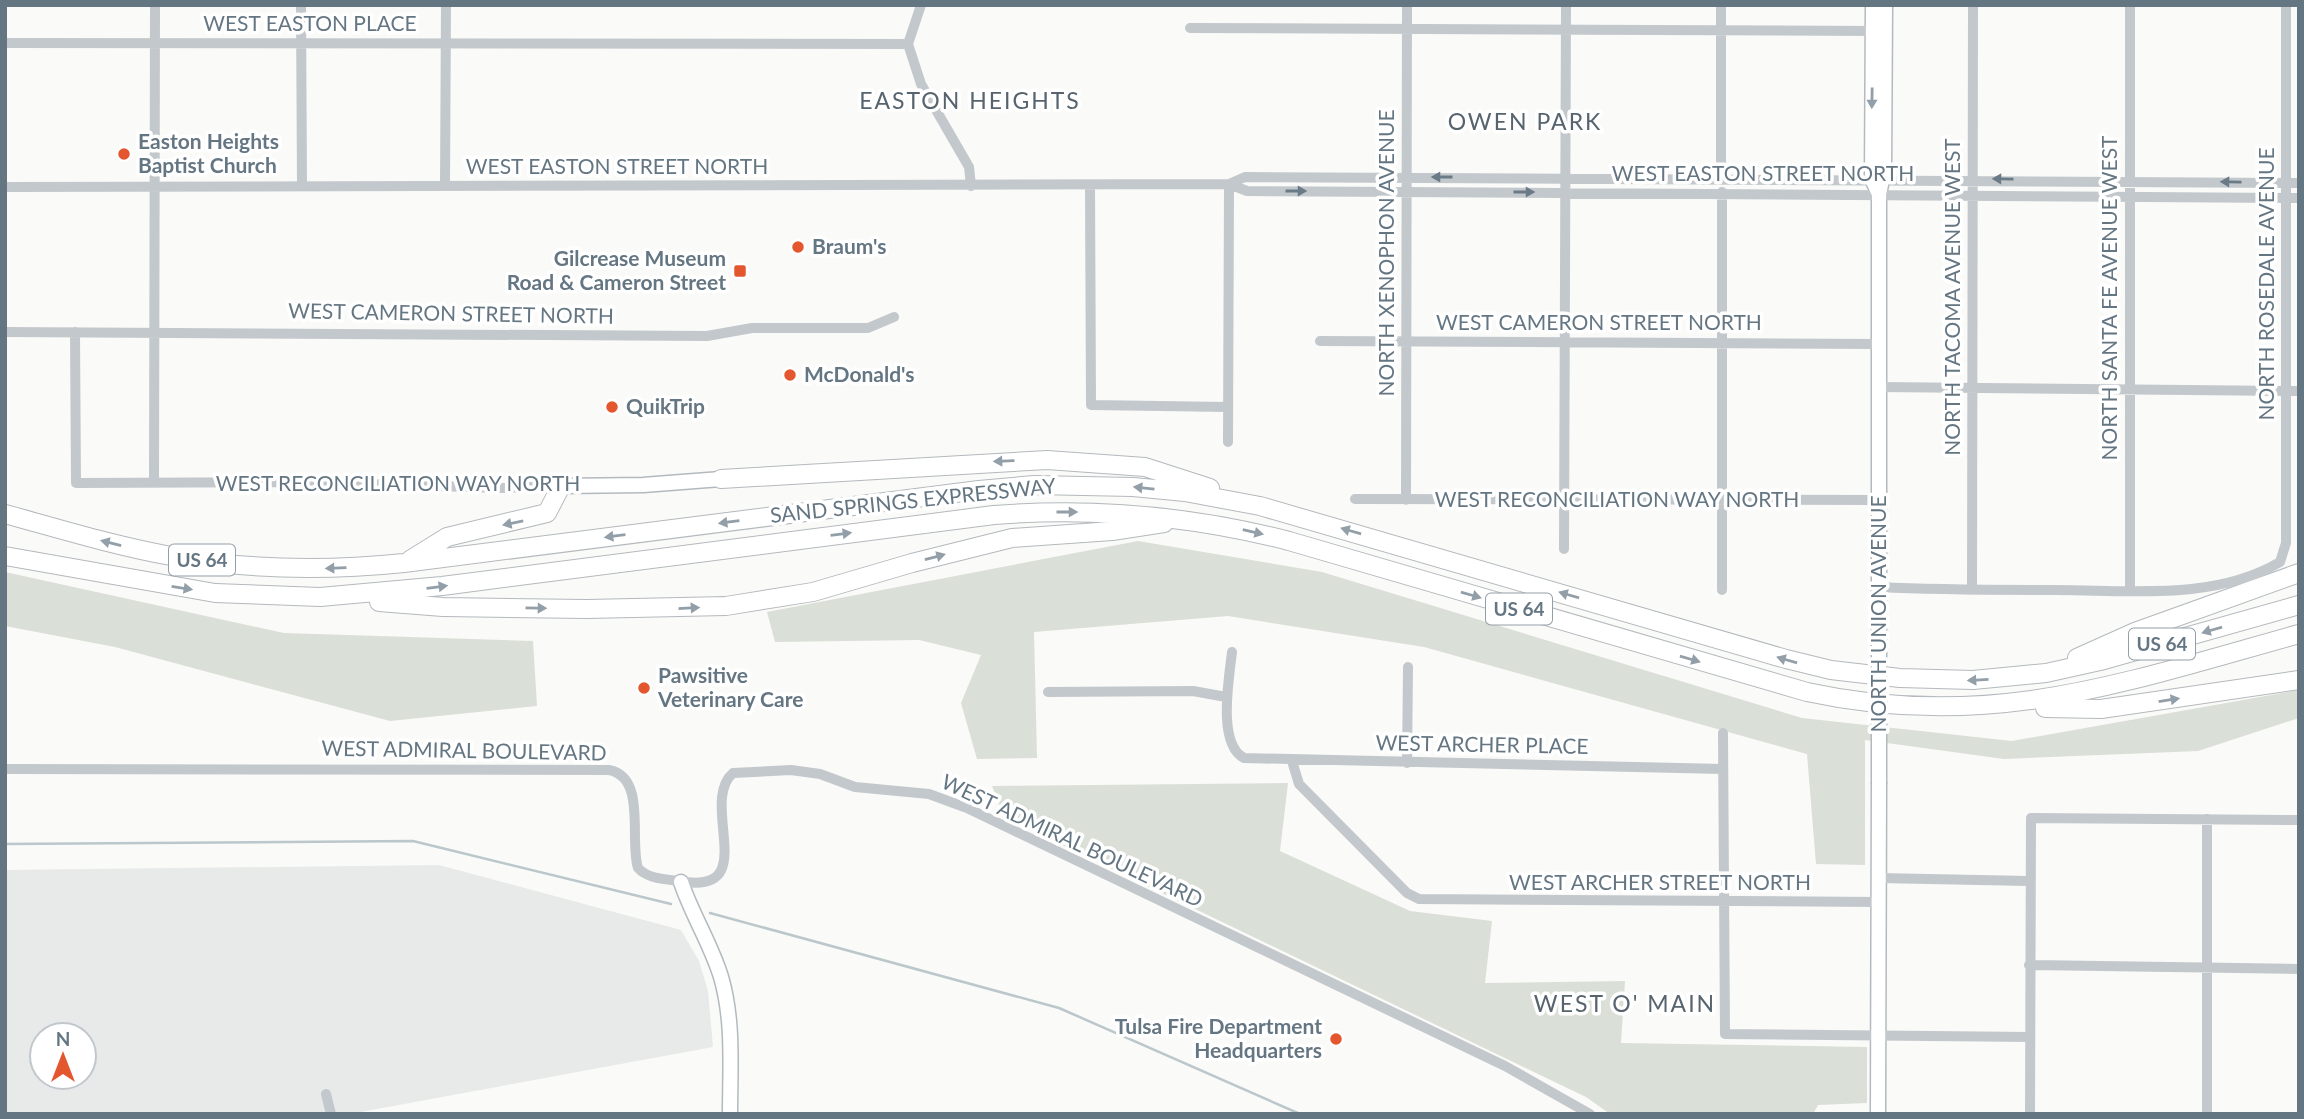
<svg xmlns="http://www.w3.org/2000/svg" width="2304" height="1119" font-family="Lato,sans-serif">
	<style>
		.built { fill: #e8e9e9; fill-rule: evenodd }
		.green { fill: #dadfd7 }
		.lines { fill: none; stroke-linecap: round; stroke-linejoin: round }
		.stream { stroke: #bbc7cb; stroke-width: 2.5 }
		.secondary-casing { stroke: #b3babf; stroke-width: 17 }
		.highway-casing { stroke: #b4b9bd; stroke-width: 20 }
		.street { stroke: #c3c8cc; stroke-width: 10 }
		.secondary { stroke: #fff; stroke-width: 14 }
		.highway { stroke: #fff; stroke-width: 18 }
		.secondary-bridge-casing { stroke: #b3babf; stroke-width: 17; stroke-linecap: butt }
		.secondary-bridge { stroke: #fff; stroke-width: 14 }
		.oneway { fill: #939fa8 }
		.oneway2 { fill: #6a7a87 }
		.poi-dot { fill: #e4572e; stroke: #fff; stroke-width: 2.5 }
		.labels { text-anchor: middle; stroke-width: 7; stroke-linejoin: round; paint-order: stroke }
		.shield { fill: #fff; stroke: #939fa8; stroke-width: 2 }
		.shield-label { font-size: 19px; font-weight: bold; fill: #657683 }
		.street-label { font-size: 21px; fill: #657683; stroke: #fff }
		.poi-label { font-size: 21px; font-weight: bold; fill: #657683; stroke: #fff; text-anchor: start }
		.neighbourhood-label { font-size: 23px; letter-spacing: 2px; fill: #57646e; stroke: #fff }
	</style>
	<rect width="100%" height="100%" fill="#fafaf8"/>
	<path class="built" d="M439,865L681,930L699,961L708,991L713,1047L350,1114H5V870ZM42,1035H84V1077H42Z"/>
	<path class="green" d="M1138,541L1322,572L1802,718L2012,741L2299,690V718L2198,751L2004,759L1865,740V865L1816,864L1807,754L1424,647L1228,616L1034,632L1037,758L977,759L961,703L981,655L919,640L775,642L767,612Z
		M5,572L284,633L533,641L537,706L390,721L115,647L5,626Z
		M1288,783L1280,851L1410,911L1492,921L1485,983L1625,981L1621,1043L1867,1047V1103L1818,1105L1813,1114H1610L1586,1097L1004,817L992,786Z"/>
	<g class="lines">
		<path class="stream" d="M5,844L413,841L671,904
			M710,913L1059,1008L1300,1114"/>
		<defs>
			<path id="secondary" d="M1873,5L1872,179L1879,194
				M561,486L643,485L721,479
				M1879,637V194L1884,171L1885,5
				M681,882C692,915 711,944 721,977C734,1021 730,1069 730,1114
				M1878,1114L1879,784"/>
			<path id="highway" d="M721,479L1047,460L1145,467L1210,488
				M5,514C60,529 115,546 171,556C248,570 326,571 404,563L979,490L1034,485L1133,487L1185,492L1260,506L1786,659L1831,670L1900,678L1973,680L2046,673L2100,661L2299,605
				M5,556L215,593L320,597L442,586L994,515C1094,507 1192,516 1289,541L1807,692C1990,732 2125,682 2299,634
				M410,560L447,537L547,513L561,486
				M379,602L443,607L587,609L726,606L813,592L912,563L1012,538L1112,531L1164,523
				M2077,658L2135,632L2299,573
				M2045,708L2101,709L2299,680"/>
		</defs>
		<use href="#secondary" class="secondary-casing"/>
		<use href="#highway" class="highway-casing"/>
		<path class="street" d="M301,5L302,186
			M921,5L908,44L921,84L969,167L971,186
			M1721,5V178
			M1190,28L1877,31
			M5,43L908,44
			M1229,184L1245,177L2299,183
			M1090,185L1091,405L1228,407
			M445,186L446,5
			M5,187L1229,184L1247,191L2299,198
			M1722,192V590
			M5,332L707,336L752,328H868L894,317
			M75,332L76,483L302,482L501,488L561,486
			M1320,341L1878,344
			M1879,387L2299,391
			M1228,442L1229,184
			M154,482L155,5
			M1355,499L1879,500
			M1406,500L1407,5
			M1564,549L1566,5
			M1880,587C1938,590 1997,590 2056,590C2130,590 2214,601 2280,562L2286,543V5
			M1972,590L1973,5
			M2130,590V5
			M1232,652C1229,679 1217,744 1244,758L1723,769
			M1048,692L1193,691L1226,697
			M1723,733L1725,1034L2030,1037
			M1292,761L1299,784L1407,893L1419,899L1878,902
			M1407,763L1408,667
			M5,769L609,770C647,777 629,840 638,868C648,879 665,879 679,881C763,897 698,803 733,773L791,770L820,774L855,787L929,794L967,808L1505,1066L1590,1114
			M2207,819V1114
			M1878,878L2029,881
			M2029,965L2299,969
			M326,1094L331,1114
			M2030,1114L2031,818L2299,820"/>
		<use href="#secondary" class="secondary"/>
		<use href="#highway" class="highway"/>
		<defs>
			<path id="secondary-bridge" d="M1879,637V784"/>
		</defs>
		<use href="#secondary-bridge" class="secondary-bridge-casing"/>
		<use href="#secondary-bridge" class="secondary-bridge"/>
	</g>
	<defs><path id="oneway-solid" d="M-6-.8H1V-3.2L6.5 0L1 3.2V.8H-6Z" transform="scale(1.75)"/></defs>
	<g class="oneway">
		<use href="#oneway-solid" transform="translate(1872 98) rotate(91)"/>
		<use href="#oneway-solid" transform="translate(1004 461) rotate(178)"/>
		<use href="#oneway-solid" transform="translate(1144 488) rotate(-174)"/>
		<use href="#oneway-solid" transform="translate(1067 512)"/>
		<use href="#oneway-solid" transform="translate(729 522) rotate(173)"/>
		<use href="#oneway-solid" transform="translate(513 523) rotate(168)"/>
		<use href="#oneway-solid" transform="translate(1351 531) rotate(-164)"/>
		<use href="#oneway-solid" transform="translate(1253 532) rotate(13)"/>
		<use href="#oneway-solid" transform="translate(841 534) rotate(-7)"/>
		<use href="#oneway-solid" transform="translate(615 536) rotate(173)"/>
		<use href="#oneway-solid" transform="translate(111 543) rotate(-166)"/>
		<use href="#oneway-solid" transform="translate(935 557) rotate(-15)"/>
		<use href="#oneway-solid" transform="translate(336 568) rotate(178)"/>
		<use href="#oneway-solid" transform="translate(437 587) rotate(-7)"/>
		<use href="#oneway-solid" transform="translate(182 588) rotate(9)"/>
		<use href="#oneway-solid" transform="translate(1471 595) rotate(16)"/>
		<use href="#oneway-solid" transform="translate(1569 595) rotate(-164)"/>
		<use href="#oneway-solid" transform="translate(536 608) rotate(1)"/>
		<use href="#oneway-solid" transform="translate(689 608) rotate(-3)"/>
		<use href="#oneway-solid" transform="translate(2212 630) rotate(164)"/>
		<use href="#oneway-solid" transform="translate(1690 659) rotate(16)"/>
		<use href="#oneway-solid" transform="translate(1787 660) rotate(-164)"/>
		<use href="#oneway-solid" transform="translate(1978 680) rotate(177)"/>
		<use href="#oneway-solid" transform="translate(2169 700) rotate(-9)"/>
	</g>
	<g class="oneway2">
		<use href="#oneway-solid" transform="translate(1442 177) rotate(-180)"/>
		<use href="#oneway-solid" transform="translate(2003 179) rotate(-179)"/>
		<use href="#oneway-solid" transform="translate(2231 182) rotate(-179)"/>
		<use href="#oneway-solid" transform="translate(1296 191)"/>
		<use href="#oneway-solid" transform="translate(1524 192)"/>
	</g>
	<g class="poi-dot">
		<circle cx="124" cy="154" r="7"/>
		<circle cx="798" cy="247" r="7"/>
		<rect x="733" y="264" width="14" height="14" rx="3.5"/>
		<circle cx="790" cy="375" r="7"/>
		<circle cx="612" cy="407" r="7"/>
		<circle cx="644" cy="688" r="7"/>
		<circle cx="1336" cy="1039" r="7"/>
	</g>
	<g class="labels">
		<g class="shield">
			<rect x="169" y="544.5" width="66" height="31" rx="5"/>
			<rect x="1486" y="593.5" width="66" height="31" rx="5"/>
			<rect x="2129" y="628.5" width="66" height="31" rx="5"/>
		</g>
		<g class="shield-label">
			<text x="202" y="567">US 64</text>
			<text x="1519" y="616">US 64</text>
			<text x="2162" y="651">US 64</text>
		</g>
		<g class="street-label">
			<text x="310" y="31">WEST EASTON PLACE</text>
			<text x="617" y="174">WEST EASTON STREET NORTH</text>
			<text x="1763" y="181">WEST EASTON STREET NORTH</text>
			<text transform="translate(1387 253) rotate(-90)" y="7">NORTH XENOPHON AVENUE</text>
			<text transform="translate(2267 284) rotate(-90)" y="7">NORTH ROSEDALE AVENUE</text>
			<text transform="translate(1953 297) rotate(-90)" y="7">NORTH TACOMA AVENUE WEST</text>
			<text transform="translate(2110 298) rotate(-90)" y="7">NORTH SANTA FE AVENUE WEST</text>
			<text transform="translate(451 314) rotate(1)" y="7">WEST CAMERON STREET NORTH</text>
			<text x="1599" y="330">WEST CAMERON STREET NORTH</text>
			<text x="398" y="491">WEST RECONCILIATION WAY NORTH</text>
			<text x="1617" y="507">WEST RECONCILIATION WAY NORTH</text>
			<text transform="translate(913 501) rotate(-6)" y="7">SAND SPRINGS EXPRESSWAY</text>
			<text transform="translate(1879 614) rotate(-90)" y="7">NORTH UNION AVENUE</text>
			<text transform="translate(1482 745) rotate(1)" y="7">WEST ARCHER PLACE</text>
			<text transform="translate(464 751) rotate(1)" y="7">WEST ADMIRAL BOULEVARD</text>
			<text transform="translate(1072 841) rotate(25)" y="7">WEST ADMIRAL BOULEVARD</text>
			<text x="1660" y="890">WEST ARCHER STREET NORTH</text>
		</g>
		<g class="poi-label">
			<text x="138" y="149">Easton Heights<tspan x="138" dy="24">Baptist Church</tspan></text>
			<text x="812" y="254">Braum's</text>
			<text x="726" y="266" text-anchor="end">Gilcrease Museum<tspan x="726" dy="24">Road &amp; Cameron Street</tspan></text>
			<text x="804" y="382">McDonald's</text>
			<text x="626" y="414">QuikTrip</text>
			<text x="658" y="683">Pawsitive<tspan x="658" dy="24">Veterinary Care</tspan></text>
			<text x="1322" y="1034" text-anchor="end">Tulsa Fire Department<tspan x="1322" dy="24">Headquarters</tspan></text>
		</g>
		<g class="neighbourhood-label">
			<text x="970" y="109">EASTON HEIGHTS</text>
			<text x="1525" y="130">OWEN PARK</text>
			<text x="1625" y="1012">WEST O' MAIN</text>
		</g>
	</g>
	<rect width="2304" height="1119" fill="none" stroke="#657683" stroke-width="14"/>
	<g transform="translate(63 1056)"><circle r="33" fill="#ffffff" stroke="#c1c8cd" stroke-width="2"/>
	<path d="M0-5L12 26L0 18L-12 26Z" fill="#e4572e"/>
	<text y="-10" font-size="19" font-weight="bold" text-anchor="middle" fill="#657683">N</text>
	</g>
</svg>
